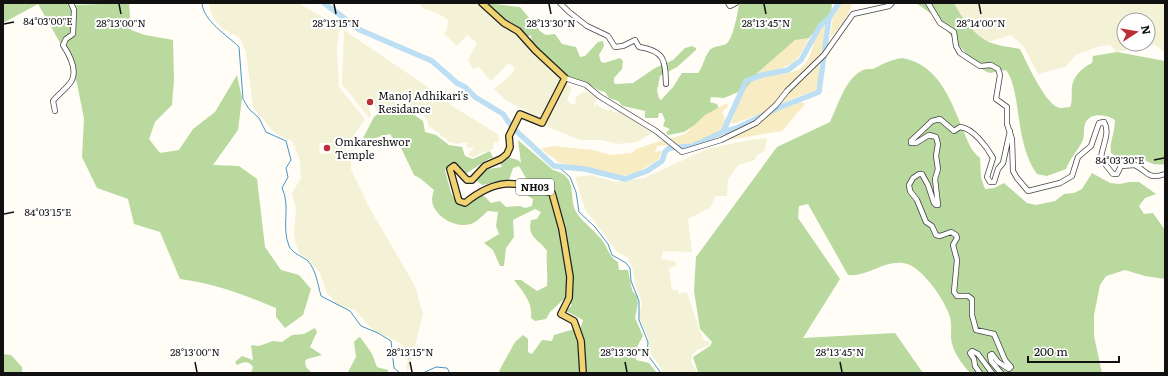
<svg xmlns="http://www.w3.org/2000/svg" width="1168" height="376" font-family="Literata,serif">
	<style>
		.farmland { fill: #f4f2d6; fill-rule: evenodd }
		.forest { fill: #b9d99f }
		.sand { fill: #f8ecc4 }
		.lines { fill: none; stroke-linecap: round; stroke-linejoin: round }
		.stream { stroke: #4695c8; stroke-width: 1 }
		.river { stroke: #bcdff4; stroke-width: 5.5 }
		.minor-casing { stroke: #444; stroke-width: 6 }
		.major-casing { stroke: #222; stroke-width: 8 }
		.minor { stroke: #fff; stroke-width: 4.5 }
		.major { stroke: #f2d372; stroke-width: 5.5 }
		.ticks { fill: none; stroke: #111; stroke-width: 1.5 }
		.poi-dot { fill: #bd2d35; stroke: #fff; stroke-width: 1.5 }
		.labels { text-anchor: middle; stroke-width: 4; stroke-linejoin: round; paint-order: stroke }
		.shield { fill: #fff; stroke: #585858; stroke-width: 1 }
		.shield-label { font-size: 10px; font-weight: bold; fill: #111 }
		.poi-label { font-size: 11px; fill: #111; stroke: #fff; text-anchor: start }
		.ticks-label { font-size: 10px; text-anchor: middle; fill: #111; stroke: #fff; stroke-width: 4; stroke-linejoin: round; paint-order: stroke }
	</style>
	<rect width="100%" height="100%" fill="#fffdf5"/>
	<path class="farmland" d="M209,3H298L325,18L340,28L337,47L339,87L365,119L349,143H319L320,154L332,153L331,144L344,146L351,159V169L368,205L415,286L423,314L408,373L406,368L409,353L399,342L374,331L355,310L340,306L327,293L320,273L308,259L300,254L296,245L294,232L296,209L292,193L301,178L300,161L292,141L281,137L272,130L253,107L246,52L239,37L222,28L216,22L211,13Z
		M418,3H477L491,18L518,33L561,77L540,118L507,101L494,89L511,75L515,68L509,63L491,81L479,67L473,69L468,60L477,43L467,35L457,46L444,34L447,29L448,20L439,14L423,8Z
		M944,3H1165V53L1155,45L1117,52L1110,45L1097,47L1076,55L1065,67L1038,74L1024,47L1011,35L991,41H979ZM1124,20H1148V44H1124Z
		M344,30L425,85L454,107L496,133L499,136V140L497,143L494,142L493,149L472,157L468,155L474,147L468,148L466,146L469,142L457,144L449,142L446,138L442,137L439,133L428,126L427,120L418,109L408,106L387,107L376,111L373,98H366L371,115L369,118L342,84Z
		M564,83L572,87L567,100L570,103L575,105L576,97L581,93L587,92L593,95L596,99L594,107L597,104L601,108L609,111L611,109L614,113L618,111L652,133L637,142L618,144L600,140H580L548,127L543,124Z
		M767,138L765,151L757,155L755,160L738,165L728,180L727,196H715L711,207L688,219L692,252L663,251L661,259L675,261L676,266L669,268L672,290H678L679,294L687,292L699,329L705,341H709V345L697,350L692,355L691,363L698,373H664L649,351V341L639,316L642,302L636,287L632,267L627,257L617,252L585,209L575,177L592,175L615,182L644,178L707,149L744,141Z"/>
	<path class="forest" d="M3,3H73L74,5L129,3L131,30L145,35L173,40L174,80L172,105L155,122L149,139L160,153L179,150L193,129L215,112L237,75L242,98L238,130L213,165L239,166L257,179L265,247L281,270L299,275L311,289L303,315L285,328L276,317V308C245,295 213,283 180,279L160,232L134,224L128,199L97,188L82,157L84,119L77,83L63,48L38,4L3,23Z
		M485,3L520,7L541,32L546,35L555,34L562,44L576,47L580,57L585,56L598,42L603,41L604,46L599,55L601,62L604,63L620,58L623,61L622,69L614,78V83L616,84L633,83L655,68L673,60L685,48L692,46L696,48V50L677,67L660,76L657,91L659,98L661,100L673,87L682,73H698C703,67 704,58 709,51C714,45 720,47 726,44C733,40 738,12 739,3H832V4C830,24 826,21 816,36L811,35L809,38C792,43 779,61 766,73C759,81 751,87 743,94L738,92L724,98L711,97L710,102L717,104L719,109L684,132L668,135L666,133L670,129L663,126L665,120L662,113H659L658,118H645V111L623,106L618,101L609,98L605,92L598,90L594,87L567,77L535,49L532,45L531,35L527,37Z
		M916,3H954C961,17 974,35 989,42C998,46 1010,47 1020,49C1027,63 1044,101 1057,107C1061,109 1066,107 1070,107C1073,100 1071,94 1072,87C1073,76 1083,67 1092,63L1093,56L1117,52L1165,61V164C1154,166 1149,163 1141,157L1120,159L1111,153C1109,144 1115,132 1115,120C1106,114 1089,112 1085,124C1083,129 1085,137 1082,142C1076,153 1071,157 1066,169L1047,176L1037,174C1022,153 1020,124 1016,99C1014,89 1012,78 1006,70L990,73L985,71L972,60L933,15Z
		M902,58C938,64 951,100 963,130C968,141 970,150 980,158L981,178L985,189L994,188L1004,183L1027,203L1036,205L1055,201L1064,194L1074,193L1082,189L1092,173L1110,183L1120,184L1129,182H1139L1156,194L1145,198L1139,206L1144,214L1153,213L1165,230V279L1145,276L1125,270L1106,276L1100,285L1094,315V336L1102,373H970C962,364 952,351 951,338C951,330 952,322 949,314C943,298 921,265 903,263C883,260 868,277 848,275L808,204L799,206L798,218L840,279L803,338L895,333L923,373L698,372L693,357L710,346L712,342L700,329L694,291L696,257L777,147L830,122C838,106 845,78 863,70C867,68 872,70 875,68C885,63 890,60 902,58Z
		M404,108L423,121L425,132L436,135L449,145L462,147L465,156L473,159L490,151L493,158H490L464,175L457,165L452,163L445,170L451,193L458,205L465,206L483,195L491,203L500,201L506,207L520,206L525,208L532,206L533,199L528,196L527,188L534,190L538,185L527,180L519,166L513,168L509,180L482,185L475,179L488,169L502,167L500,163L507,157L518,160L521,163L518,140L553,170C581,177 566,198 578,215C584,223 595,231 602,240C608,248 609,257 618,262L619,270H628L632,290L637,297L638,303L635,318L643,336L637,347L636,360L649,363L657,373H498L515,342L523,335L528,339V352L532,354L542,340L552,341L554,335L581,327L583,320L566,311L572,305L565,298L550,312L546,319L535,321L531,318C533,302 523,292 514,280H521L537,291L547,286C548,274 546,264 547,251C538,238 527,238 531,220L537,219L541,212L535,209L513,220L514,237L506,248L504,266H500L493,250L484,243L499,234L496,226L498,212L488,211C482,216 478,221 471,224C456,229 433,216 432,200C432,197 433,193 434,190L421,179L414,175L402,150L390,134L361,142L374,117L382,110Z
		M315,328L317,332L310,347L322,355L307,359L305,361L306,367L312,373H248L252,371L253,367C248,360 244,362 237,365L235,362L242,356L253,360L251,345L259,346L273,341L282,342L292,335L304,334Z
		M359,337L361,338L372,354L377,367L388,370V373H341L348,372L356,357L354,342Z
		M3,354L11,355L22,367V373H3Z"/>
	<path class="sand" d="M842,3H852C849,17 839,28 830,38L833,17Z
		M825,26V38L818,64L820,73L817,91C787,97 761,117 731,124C737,107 742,85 759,77C764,75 772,75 777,75C784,74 796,72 801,68C815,57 810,37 825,26Z
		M809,38C797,67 784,69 756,74L795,40Z
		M801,102L805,104L782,131L728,140L761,118L778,110Z
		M727,103L728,107L722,112L726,122L719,134L711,142L657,146L655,152L662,151L658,160L638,172L624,176L560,163L541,149L552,146L593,150L611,155L632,153L636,149L651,144L685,134L705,115Z"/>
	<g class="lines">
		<path class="stream" d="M202,3C203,21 227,35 239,47L243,99L249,109L259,118L266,132L286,141L291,160L286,168L288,177L282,188C291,206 281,227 289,246C293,254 302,256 308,261C316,270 318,285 321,296L350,311L361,326L378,333L391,341L394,368L400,373
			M554,166L561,169L570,177L576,192L579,212L595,227L608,244L612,255L626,263L630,268L631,281L639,301V320L648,342L647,354L661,373
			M423,373L436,367L447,368L450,373"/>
		<path class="river" d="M324,3L360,30L432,61L457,83L465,87L475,97L503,114L512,127L554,166L585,169L625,179L647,171L662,161L665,152L669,148L693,146L723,132L746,81L762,75L788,70L801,60L820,26L829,18L839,3
			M723,132L737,128L778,108L819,92L829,18"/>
		<defs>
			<path id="minor" d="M560,3L569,12L587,26L608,36L615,47L623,46L635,40L639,47C665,51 665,60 666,84
				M728,3L730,6L736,3
				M928,3L940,23L954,32L956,46L960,53L980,66L991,65L998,69L1000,75L996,99L1007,107V124L1012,139L1013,171L1017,178L1028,191L1060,183L1072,176L1078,157L1091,146L1099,123L1104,122C1111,133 1101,148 1101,159L1113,174H1117L1121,166L1135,165C1148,172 1148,180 1165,174
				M565,78L586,85L599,96L656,131L682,152L721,140L756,123L776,105L787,91L824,55L853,14L889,6L892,3
				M55,111L53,101C58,94 68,88 72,80C77,69 69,54 63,45L66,39L73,34L74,10L71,3
				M980,373L975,366L974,359L970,353L972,351L978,354L992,373
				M1001,373L991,361L990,355L992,354L998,362L1009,369L1011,367L1005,360L994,334L976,330L972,315V299L968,296H957L954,292L957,260L953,245L957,238L956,235L951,232L940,236L936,235L932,226L926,222L917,200L910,191L909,185L913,178L919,174H922L928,185L934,203L936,205H938L935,179L938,169L936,156L938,144L936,137L929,135L916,143H911V141L932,121L940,119L954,131L960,127C973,128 987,147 993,158L987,177L990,182H994L998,169L1003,163L1010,131"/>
			<path id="major" d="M482,3L504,23L518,31L535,50L565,78L542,123L520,114L509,136L510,147L507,154L501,159L485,166L472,180H467L454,166L450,169L458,198L459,201L465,203C497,177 516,181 552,193L562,229L570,277L569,298L561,314L574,321L581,341L583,373"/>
		</defs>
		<use href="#minor" class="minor-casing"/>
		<use href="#major" class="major-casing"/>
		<use href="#minor" class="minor"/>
		<use href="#major" class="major"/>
	</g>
	<path class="ticks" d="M119,4L121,14M334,4L336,14M549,4L551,14M764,4L766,14M979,4L981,14M4,24L14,22M1154,160L1164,158M4,214L14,212M195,362L197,372M410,362L412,372M625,362L627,372M840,362L842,372"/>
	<g class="poi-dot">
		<circle cx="370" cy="102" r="4"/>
		<circle cx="327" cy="148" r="4"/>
	</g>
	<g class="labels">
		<rect class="shield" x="516" y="179" width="38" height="16" rx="3"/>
		<g class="shield-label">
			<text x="535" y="191">NH03</text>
		</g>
		<g class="poi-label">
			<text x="378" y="100">Manoj Adhikari's<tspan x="378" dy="13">Residance</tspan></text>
			<text x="335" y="146">Omkareshwor<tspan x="335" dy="13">Temple</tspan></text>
		</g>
	</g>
	<g class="ticks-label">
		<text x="48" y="25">84°03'00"E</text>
		<text x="121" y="27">28°13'00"N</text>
		<text x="336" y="27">28°13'15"N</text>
		<text x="551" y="27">28°13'30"N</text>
		<text x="766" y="27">28°13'45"N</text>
		<text x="981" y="27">28°14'00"N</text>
		<text x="1120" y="164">84°03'30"E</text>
		<text x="48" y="216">84°03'15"E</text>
		<text x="195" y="356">28°13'00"N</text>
		<text x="410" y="356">28°13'15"N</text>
		<text x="625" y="356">28°13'30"N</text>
		<text x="840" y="356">28°13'45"N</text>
	</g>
	<rect width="1168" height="376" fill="none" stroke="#111111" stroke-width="8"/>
	<g transform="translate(1136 32) rotate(78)"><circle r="19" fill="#ffffff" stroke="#a0a0a0"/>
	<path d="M0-3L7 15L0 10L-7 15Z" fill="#bd2d35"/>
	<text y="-6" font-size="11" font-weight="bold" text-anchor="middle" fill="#111111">N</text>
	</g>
	<path d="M1028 356v6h91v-6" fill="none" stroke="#111111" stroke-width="2"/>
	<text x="1034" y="356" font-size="12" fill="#111111" stroke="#ffffff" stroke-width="3" paint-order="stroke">200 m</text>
</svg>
